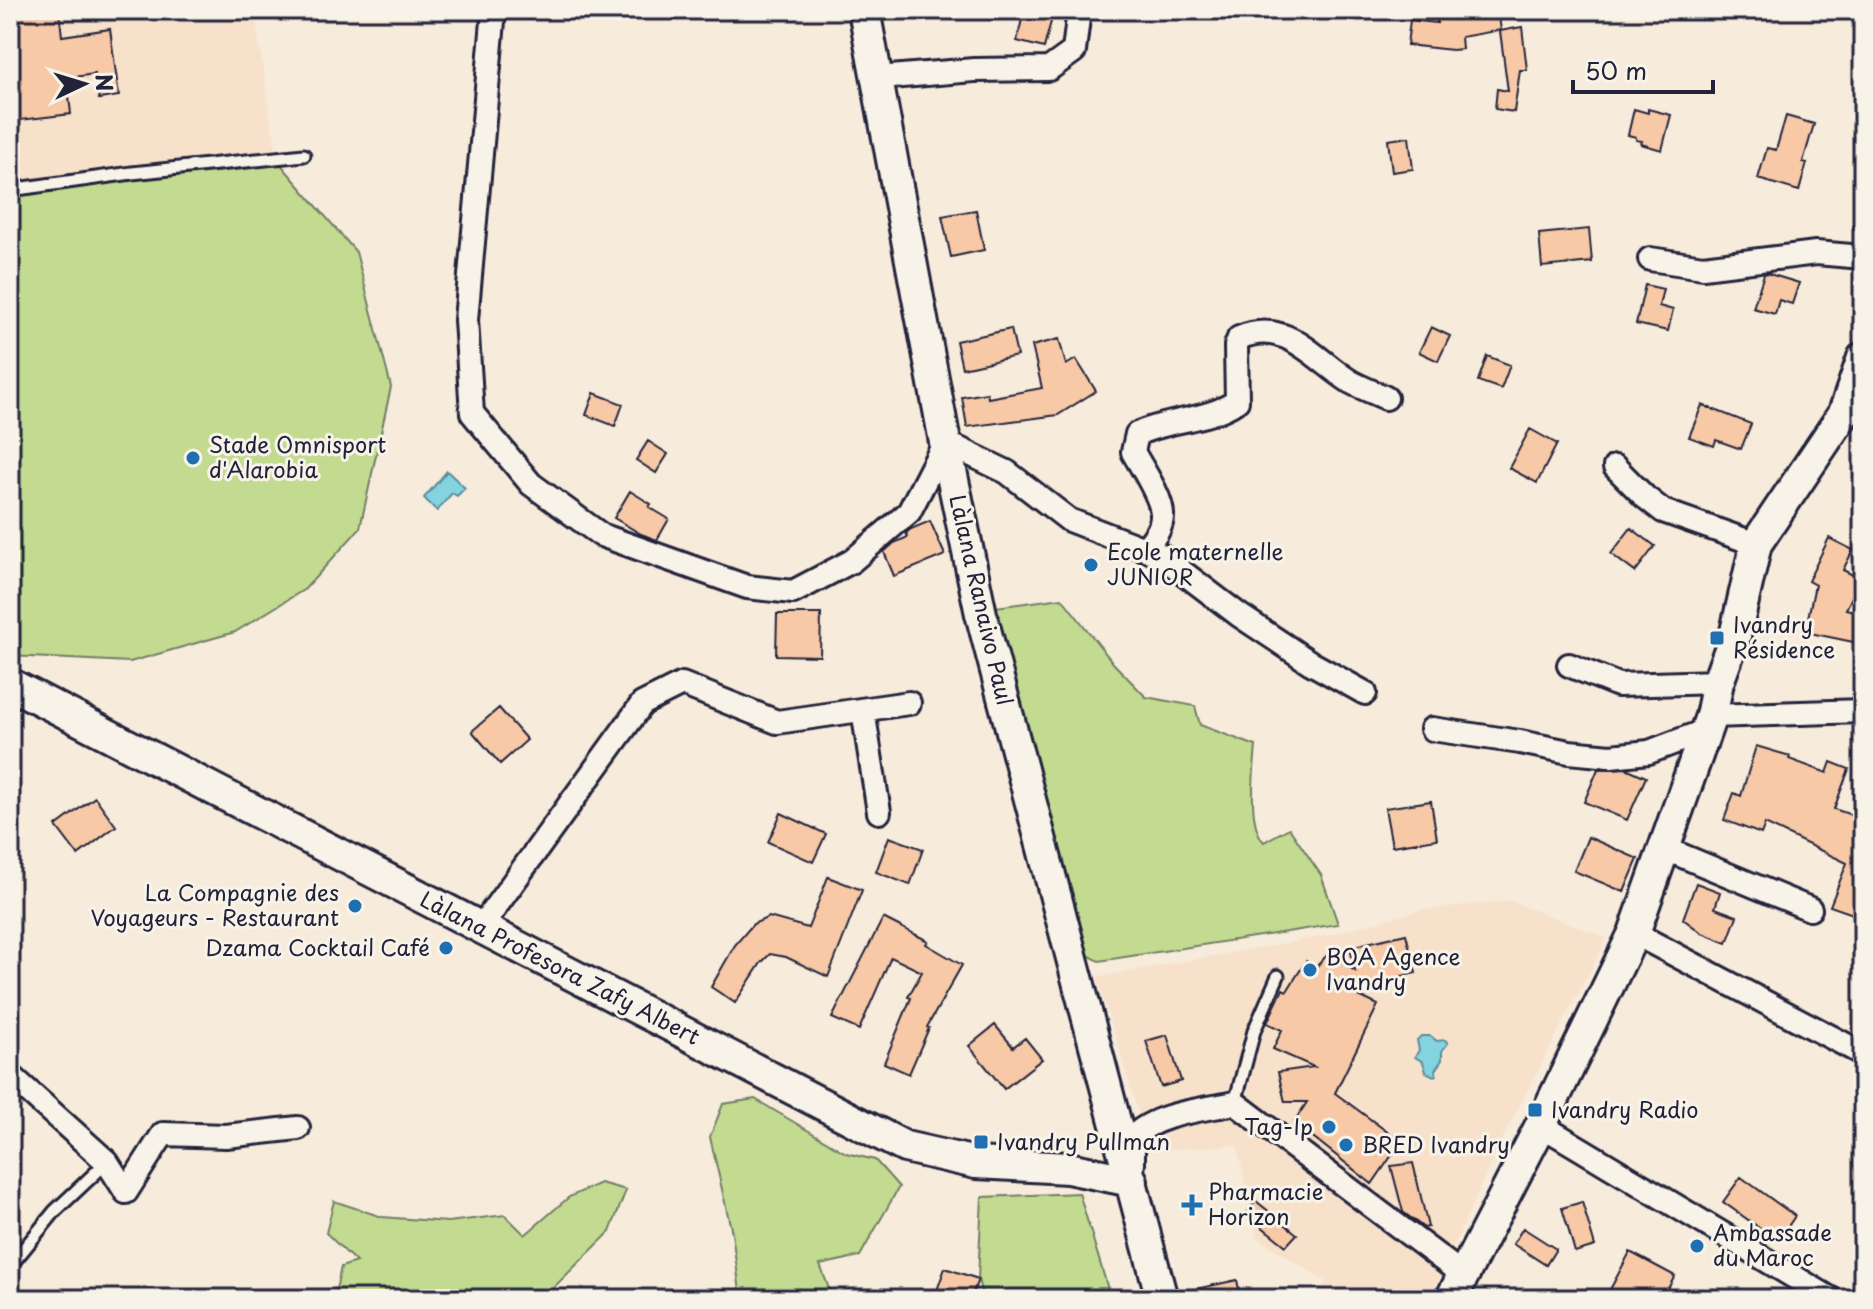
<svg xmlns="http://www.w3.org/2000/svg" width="1873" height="1309" font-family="'Playpen Sans',sans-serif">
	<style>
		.built { fill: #f7e1cb }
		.green { fill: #c2db91; stroke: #727e66; stroke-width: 2 }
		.water { fill: #83d4de; stroke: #5c8d9d; stroke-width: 2 }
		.building { fill: #f7c9a6; stroke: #22223b; stroke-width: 2 }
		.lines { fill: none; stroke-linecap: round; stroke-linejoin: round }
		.lane-casing { stroke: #22223b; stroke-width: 17 }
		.street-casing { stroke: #22223b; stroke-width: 28 }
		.secondary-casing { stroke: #22223b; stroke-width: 36 }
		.lane { stroke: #f7f3e8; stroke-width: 11 }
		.street { stroke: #f7f3e8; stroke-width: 22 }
		.secondary { stroke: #f7f3e8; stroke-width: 30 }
		.poi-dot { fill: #1f6fb2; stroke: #f7f3e8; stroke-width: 3 }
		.labels { text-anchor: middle; stroke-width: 6; stroke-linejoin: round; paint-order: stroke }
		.poi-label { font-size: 22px; fill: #22223b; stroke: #f7f3e8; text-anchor: start }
		.street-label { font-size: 22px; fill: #22223b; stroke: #f7f3e8 }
	</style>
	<rect width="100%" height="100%" fill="#f7ebdb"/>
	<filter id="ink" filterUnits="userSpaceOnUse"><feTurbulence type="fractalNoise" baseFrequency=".0125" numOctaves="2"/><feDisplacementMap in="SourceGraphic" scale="16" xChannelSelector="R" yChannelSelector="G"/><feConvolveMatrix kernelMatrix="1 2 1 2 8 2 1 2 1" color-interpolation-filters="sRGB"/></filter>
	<g filter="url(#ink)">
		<path class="built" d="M10,10H254L276,151L10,186Z
			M1510,901L1607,938L1499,1145L1430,1299H1320L1325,1281L1257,1238L1237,1145L1150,1151L1097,977L1325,936L1421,910Z"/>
		<path class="green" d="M277,160L356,252L391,387L360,528L305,589L235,632L130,662L10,656V192Z
			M1062,598L1114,664L1146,697L1195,706L1200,725L1256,746C1254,770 1247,824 1264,842L1289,828L1321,875L1338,924L1099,961L1083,952L988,608Z
			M755,1099L846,1153L875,1160L899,1187L860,1256L820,1265L833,1299H741L732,1233L710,1137L723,1104Z
			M600,1183L626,1190L610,1232L554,1287L547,1299H334L341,1267L356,1262L326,1233L334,1201L382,1217L448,1222L505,1215L525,1235L569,1197Z
			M1079,1193L1111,1299H983L978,1279L982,1197Z"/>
		<path class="water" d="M447,471L465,488L457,496L452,493L437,511L424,498Z
			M1421,1036H1430L1437,1041L1445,1040L1448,1043L1442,1051V1060L1435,1070L1436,1075L1434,1076L1426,1072L1423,1062L1415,1057L1419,1050L1417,1040Z"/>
		<path class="building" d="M10,10H59L62,36L110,29L119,96L99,99L95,74L67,78L71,114L12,121Z
			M1024,10H1054L1044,48L1017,41Z
			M1435,10H1498L1501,30L1461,37L1462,49L1452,50L1407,45L1410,20L1437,23Z
			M1522,27L1527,70H1520L1514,112L1495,109L1497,89L1508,91L1500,31Z
			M1634,109L1648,113V109L1671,115L1662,150L1641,144L1642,141L1636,140V137L1628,135Z
			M1786,116L1814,124L1803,162L1807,163L1799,191L1758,179L1767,148L1776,150Z
			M1409,137L1413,169L1392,172L1388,140Z
			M976,210L984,250L951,257L942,216Z
			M1589,229L1592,262L1542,267L1539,234Z
			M1766,273L1799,283L1792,304L1779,300L1775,314L1753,308L1764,274Z
			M1645,285L1663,289L1659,306L1673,310L1668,331L1636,324Z
			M1431,327L1450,336L1438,361L1419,352Z
			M1011,329L1017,356L962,368L956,341Z
			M1059,339L1066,365L1076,359L1096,391L1058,415L967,427L962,397L987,393L988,398L1042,388L1032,346Z
			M1487,356L1510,365L1501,389L1478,381Z
			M594,393L623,404L615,426L586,415Z
			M1702,405L1751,424L1741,449L1716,440L1714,446L1689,437Z
			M1530,429L1557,444L1537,483L1509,468Z
			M648,441L668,454L656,473L636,460Z
			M630,491L651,504L649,507L669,519L657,540L641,534L614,518Z
			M930,521L945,555L894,576L884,552L894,543L908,537L906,533L911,529Z
			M1631,528L1655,546L1635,572L1611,554Z
			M1829,538L1853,550L1843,570L1861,579L1846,609L1863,613V644L1805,632L1815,585L1808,581Z
			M777,614H821L820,656L776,655Z
			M499,708L527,740L500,764L472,731Z
			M1756,746L1790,756L1789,759L1827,773L1831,762L1849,769L1834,809L1863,819V888L1853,914L1830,906L1847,863L1765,824L1761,834L1724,820L1734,793L1741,796Z
			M1626,768L1646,777L1627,820L1584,802L1598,769Z
			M95,797L116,826L78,855L56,826Z
			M1431,801L1437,839L1392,846L1385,808Z
			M781,813L826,834L813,862L768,842Z
			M889,837L923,849L910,885L876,872Z
			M1588,837L1638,859L1624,892L1574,871Z
			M828,877L862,890L828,977L786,957L770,954L761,963L735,1003L711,987L735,945L753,924L769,917L808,928Z
			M1696,883L1720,892L1715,908L1737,916L1727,943L1702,933L1683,919Z
			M883,918L928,941L926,944L962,965L927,1027L929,1028L909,1074L884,1063L911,998L908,997L922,972L891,957L859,1030L832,1018Z
			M1406,934L1416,973L1344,989L1378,1005L1335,1093L1401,1142L1372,1184L1294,1122L1307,1102H1285L1278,1072L1314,1067L1273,1049L1282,1030L1267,1023L1283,989L1287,991L1306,961L1316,967L1329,953L1355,971L1350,947Z
			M995,1025L1013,1047L1025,1038L1042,1059L1004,1089L969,1046Z
			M1167,1035L1181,1081L1161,1087L1146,1041Z
			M1413,1163L1428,1227L1424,1228L1403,1212L1391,1166Z
			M1741,1177L1795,1216L1778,1241L1723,1202Z
			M1256,1201L1297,1234L1286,1246L1246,1214Z
			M1582,1202L1595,1246L1575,1252L1562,1208Z
			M1523,1228L1556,1249L1546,1265L1513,1244Z
			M1630,1252L1675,1276L1662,1299H1605Z
			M945,1268L978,1279L971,1299H934Z
			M1237,1280L1241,1299H1182V1292Z"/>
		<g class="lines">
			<defs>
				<path id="lane" d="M10,190L132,173L304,155
					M1235,1103L1254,1031L1278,976
					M10,1266L55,1211L107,1162"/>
				<path id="street" d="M494,10L466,320L472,413L531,484L601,535L747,587L793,592L852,561L909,512L945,442L1007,472L1069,520L1160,555L1239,615L1311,663L1365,693
					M878,78L974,70L1049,69L1074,51L1079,10
					M1650,259L1703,267L1816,253L1863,257
					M1615,467L1645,497L1663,511L1756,544
					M1145,549C1152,540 1162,529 1162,516C1163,499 1142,468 1133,452L1137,434C1168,419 1208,421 1237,401L1236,346L1239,338C1286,317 1315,360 1351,382C1362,388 1375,393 1386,398
					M1569,665L1618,685L1718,682
					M863,710L879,812
					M1711,716L1863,711
					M1432,729L1520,742L1569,752L1611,756L1649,752L1707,730
					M1666,849L1810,909
					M481,927L642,704L682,684L777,722L909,703
					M1634,933L1863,1054
					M10,1075L107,1162L126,1192L163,1134L226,1136L298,1128
					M1541,1125L1831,1299
					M1133,1164V1137C1156,1113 1203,1110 1235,1103L1463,1275"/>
				<path id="secondary" d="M864,10L945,442L981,614L1162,1299
					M10,684L905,1147L976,1163L1068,1168L1132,1181
					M1451,1299L1541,1125L1634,933L1711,716L1718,682L1735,636L1756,544L1844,413L1863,358"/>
			</defs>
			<use href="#lane" class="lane-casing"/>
			<use href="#street" class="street-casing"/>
			<use href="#secondary" class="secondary-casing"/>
			<use href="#lane" class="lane"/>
			<use href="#street" class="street"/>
			<use href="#secondary" class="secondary"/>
		</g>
	</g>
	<g class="poi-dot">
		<circle cx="193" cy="458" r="8"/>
		<circle cx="1091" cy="565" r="8"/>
		<rect x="1709" y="630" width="16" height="16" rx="4"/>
		<circle cx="355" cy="906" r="8"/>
		<circle cx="446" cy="948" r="8"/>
		<circle cx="1310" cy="970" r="8"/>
		<rect x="1527" y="1102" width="16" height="16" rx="4"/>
		<circle cx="1329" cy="1127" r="8"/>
		<rect x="973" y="1134" width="16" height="16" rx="4"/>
		<circle cx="1346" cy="1145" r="8"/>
		<path d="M1188 1193h8v8h8v8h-8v8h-8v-8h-8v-8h8z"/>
		<circle cx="1697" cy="1246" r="8"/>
	</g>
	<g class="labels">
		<g class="poi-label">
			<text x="209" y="453">Stade Omnisport<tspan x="209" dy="25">d'Alarobia</tspan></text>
			<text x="1107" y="560">Ecole maternelle<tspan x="1107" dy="25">JUNIOR</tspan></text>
			<text x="1733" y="633">Ivandry<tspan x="1733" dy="25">Résidence</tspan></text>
			<text x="339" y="901" text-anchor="end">La Compagnie des<tspan x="339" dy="25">Voyageurs - Restaurant</tspan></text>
			<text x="430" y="956" text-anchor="end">Dzama Cocktail Café</text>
			<text x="1326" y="965">BOA Agence<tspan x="1326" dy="25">Ivandry</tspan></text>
			<text x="1551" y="1118">Ivandry Radio</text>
			<text x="1313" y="1135" text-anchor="end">Tag-Ip</text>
			<text x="997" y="1150">Ivandry Pullman</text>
			<text x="1362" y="1153">BRED Ivandry</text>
			<text x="1208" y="1200">Pharmacie<tspan x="1208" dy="25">Horizon</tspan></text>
			<text x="1713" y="1241">Ambassade<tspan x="1713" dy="25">du Maroc</tspan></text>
		</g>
		<g class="street-label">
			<text transform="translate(981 600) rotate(77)" y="8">Làlana Ranaivo Paul</text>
			<text transform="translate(560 968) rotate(27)" y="8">Làlana Profesora Zafy Albert</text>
		</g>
	</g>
	<rect width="1873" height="1309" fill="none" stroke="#f7f3e8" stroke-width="40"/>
	<rect x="20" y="20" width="1833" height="1269" fill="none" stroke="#22223b" stroke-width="3" filter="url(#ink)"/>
	<g transform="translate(84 84) rotate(86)" stroke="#f7f3e8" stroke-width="6" paint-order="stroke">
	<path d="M0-6L14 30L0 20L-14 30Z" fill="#22223b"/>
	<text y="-12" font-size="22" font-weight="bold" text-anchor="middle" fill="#22223b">N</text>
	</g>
	<path d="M1573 80v12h140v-12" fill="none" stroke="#22223b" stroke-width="4"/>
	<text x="1585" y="80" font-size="24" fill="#22223b" stroke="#f7f3e8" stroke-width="6" paint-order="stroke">50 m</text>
</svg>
